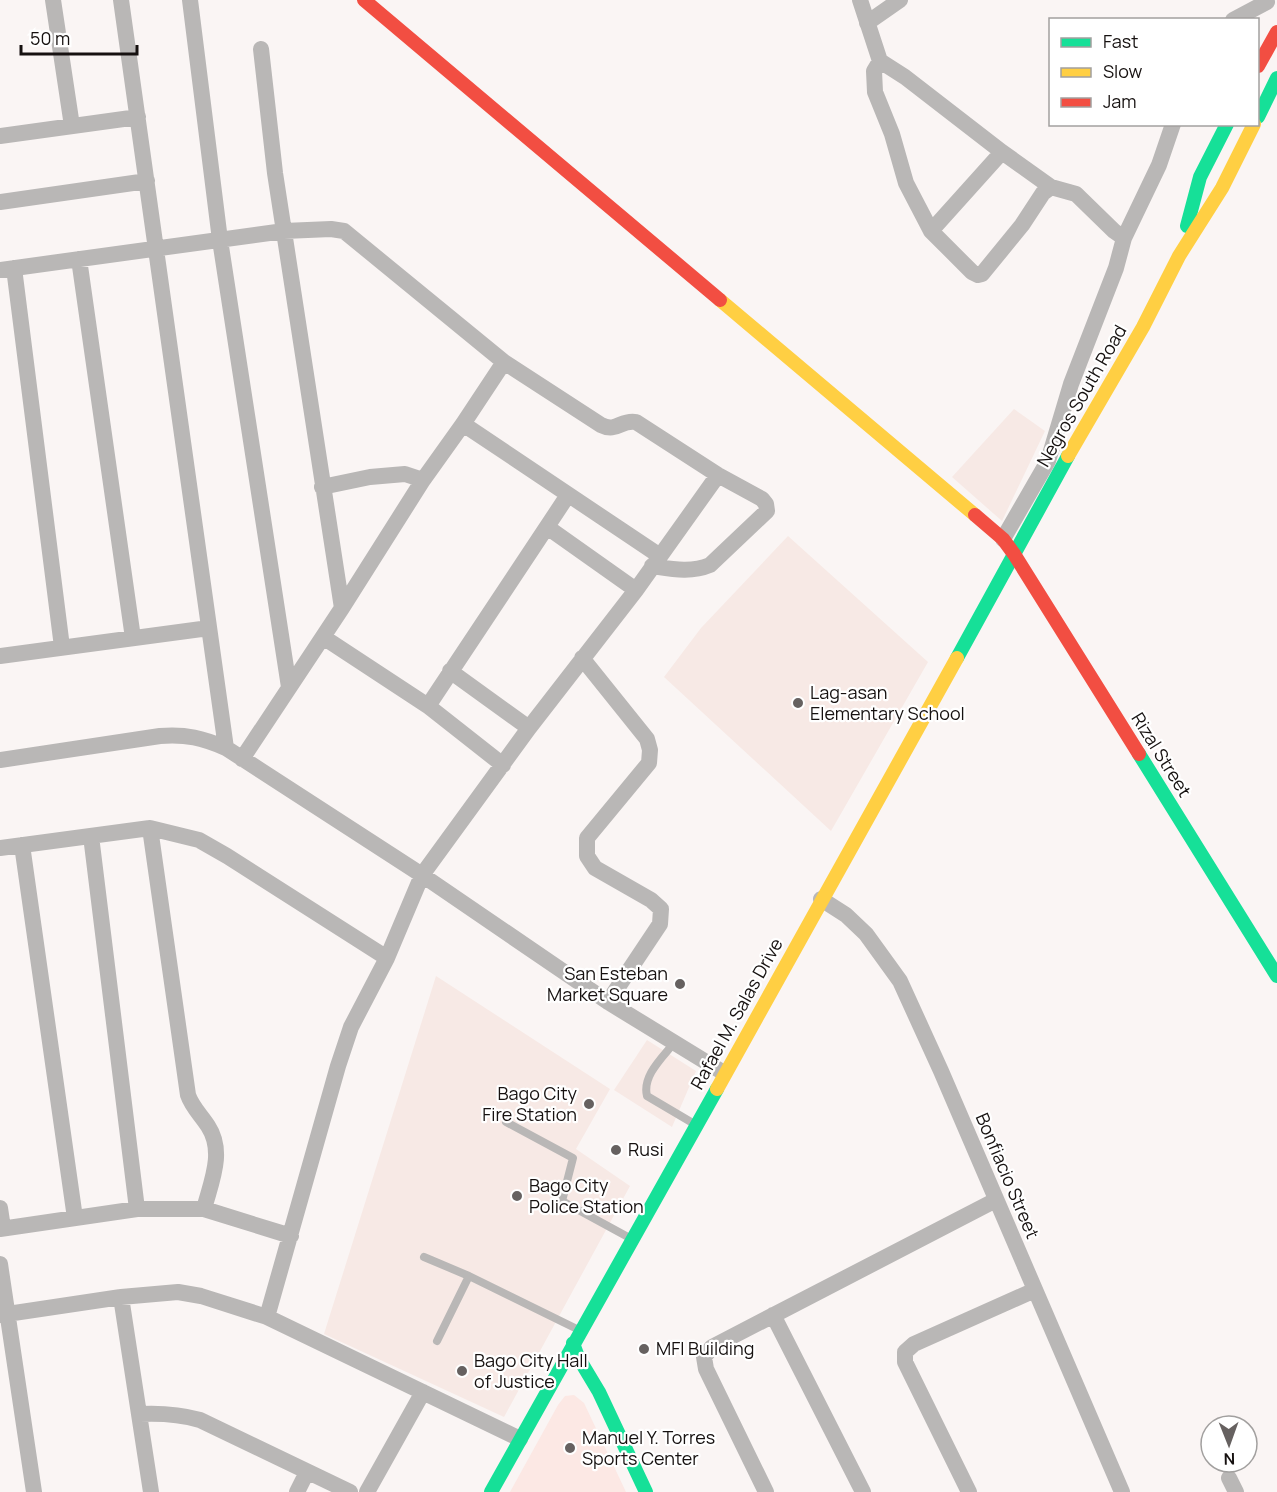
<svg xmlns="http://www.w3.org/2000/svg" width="1277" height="1492" font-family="Manrope,sans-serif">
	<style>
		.built { fill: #f7e9e5 }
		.green { fill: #fce8e4 }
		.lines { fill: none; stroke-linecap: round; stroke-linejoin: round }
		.lane { stroke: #b9b7b6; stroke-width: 8 }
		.street { stroke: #b9b7b6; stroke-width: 16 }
		.fast { stroke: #16e098; stroke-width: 14 }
		.slow { stroke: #ffcf43; stroke-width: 14 }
		.jam { stroke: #f24e42; stroke-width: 14 }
		.poi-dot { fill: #666160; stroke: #fff; stroke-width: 2 }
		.labels { text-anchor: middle; stroke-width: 4.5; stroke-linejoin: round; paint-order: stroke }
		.street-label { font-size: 18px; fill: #161110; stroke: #fff }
		.poi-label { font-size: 18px; fill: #161110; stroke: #fff; text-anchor: start }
	</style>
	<rect width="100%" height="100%" fill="#faf5f4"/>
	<path class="built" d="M1014,409L1045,431L1002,521L952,477Z
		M788,536L928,662L831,831L664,677L701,628Z
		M436,976L610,1089L576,1149L630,1186L504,1417L324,1334Z
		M647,1040L696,1071L672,1127L614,1090Z"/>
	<path class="green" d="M574,1395L584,1403L626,1492H510L558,1405L565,1396Z"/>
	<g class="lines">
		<path class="lane" d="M674,1043C662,1058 642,1076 647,1096L691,1122
			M506,1122L573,1158L562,1201L628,1237
			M424,1257L469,1276L577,1329
			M437,1341L469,1276"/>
		<path class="street" d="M53,0L72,126
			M121,0L226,748
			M190,0L220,240L289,687
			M860,0L880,61L905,77L1002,152L1051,187L1043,193L1022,225L982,274L978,275L972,272L931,231L906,183L892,134L875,92L874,71L880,61
			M1233,20L1267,2
			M867,23L900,0
			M261,49L275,173L342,608
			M0,136L138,117
			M1051,187L1076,194L1114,231L1124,238
			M0,202L147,181
			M931,231L1002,152
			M79,259L133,638
			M14,268L62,647
			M0,270L284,231L331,229L344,231L504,362L601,425C617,433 621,419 636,422L718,475L762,499L766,504L767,511L710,565C691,573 672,569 652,566
			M463,424L660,556
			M322,487L370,477L405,474L423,480
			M547,527L636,590
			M1003,539L1048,461L1071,384L1116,268L1124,238L1159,165L1173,124
			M323,637L428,706L503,765
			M0,656L209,628
			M582,658L647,739L650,750L649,763L587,838V856L595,868L651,900L661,909L660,924L608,1002
			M450,671L529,728
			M428,706L568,495
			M242,759L342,608L423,480L463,424L504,362
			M0,760L160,736C187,734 202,738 226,748L422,875L608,1002L724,1073
			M150,828L188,1095C192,1107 201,1115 208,1126C225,1152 211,1182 204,1209
			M91,836L137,1209
			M22,845L75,1218
			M0,848L150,828L199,840L227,856L387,958
			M821,899L846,915L866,934L900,981L941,1071L1122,1492
			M0,1208L3,1228
			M0,1229L137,1209H204L291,1236
			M0,1264L34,1492
			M121,1297L151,1492
			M0,1315L121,1297L178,1292L201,1296L267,1317L520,1439
			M773,1315L863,1492
			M267,1317L338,1066L351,1027L387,958L422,875L529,728L636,590L718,475
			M140,1414C161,1413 179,1414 200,1420L350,1492
			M1229,1478L1236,1492
			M297,1492L307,1472
			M367,1492L423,1392
			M766,1492L706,1369L704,1357L712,1347L996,1200
			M969,1492L905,1362V1352L914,1344L1035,1290"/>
		<path class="fast" d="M1258,117L1277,78
			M1187,226L1200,177L1227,124
			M957,658L1068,456
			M1139,754L1277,976
			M573,1343L578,1357L599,1392L646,1492
			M491,1492L717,1089"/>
		<path class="slow" d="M720,300L975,515
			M1068,456L1143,327L1179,256L1222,188L1254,124
			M717,1089L957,658"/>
		<path class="jam" d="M364,0L720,300
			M1258,66L1277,32
			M975,515L1003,539L1014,554L1139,754"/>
	</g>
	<g class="poi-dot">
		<circle cx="798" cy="703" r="6"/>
		<circle cx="680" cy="984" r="6"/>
		<circle cx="589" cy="1104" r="6"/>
		<circle cx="616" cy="1150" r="6"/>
		<circle cx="517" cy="1196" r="6"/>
		<circle cx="644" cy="1349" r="6"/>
		<circle cx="462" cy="1371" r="6"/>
		<circle cx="570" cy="1448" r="6"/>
	</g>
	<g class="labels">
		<g class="street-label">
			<text transform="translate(1082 396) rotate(-60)" y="6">Negros South Road</text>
			<text transform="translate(1161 755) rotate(58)" y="6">Rizal Street</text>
			<text transform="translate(737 1014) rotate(-61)" y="6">Rafael M. Salas Drive</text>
			<text transform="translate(1007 1176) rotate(67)" y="6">Bonfiacio Street</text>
		</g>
		<g class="poi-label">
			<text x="810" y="699">Lag-asan<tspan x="810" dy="21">Elementary School</tspan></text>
			<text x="668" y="980" text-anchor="end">San Esteban<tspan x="668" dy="21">Market Square</tspan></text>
			<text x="577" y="1100" text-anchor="end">Bago City<tspan x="577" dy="21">Fire Station</tspan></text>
			<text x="628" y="1156">Rusi</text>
			<text x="529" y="1192">Bago City<tspan x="529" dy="21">Police Station</tspan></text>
			<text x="656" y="1355">MFI Building</text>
			<text x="474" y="1367">Bago City Hall<tspan x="474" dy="21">of Justice</tspan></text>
			<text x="582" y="1444">Manuel Y. Torres<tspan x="582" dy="21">Sports Center</tspan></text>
		</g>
	</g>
	<rect x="1049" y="18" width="210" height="108" fill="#ffffff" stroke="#a2a09f" stroke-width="1.5"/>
	<rect x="1061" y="38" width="30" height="9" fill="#16e098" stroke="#a2a09f" stroke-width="1.5"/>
	<text x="1103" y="48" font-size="18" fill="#161110">Fast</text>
	<rect x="1061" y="68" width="30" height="9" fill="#ffcf43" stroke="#a2a09f" stroke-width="1.5"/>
	<text x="1103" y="78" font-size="18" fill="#161110">Slow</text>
	<rect x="1061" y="98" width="30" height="9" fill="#f24e42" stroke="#a2a09f" stroke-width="1.5"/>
	<text x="1103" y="108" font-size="18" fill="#161110">Jam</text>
	<g transform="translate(1229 1444) rotate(179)"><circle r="28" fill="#ffffff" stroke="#a2a09f" stroke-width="1.5"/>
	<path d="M0-4.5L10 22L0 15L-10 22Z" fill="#666160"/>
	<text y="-9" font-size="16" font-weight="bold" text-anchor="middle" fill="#161110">N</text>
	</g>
	<path d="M21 45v9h116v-9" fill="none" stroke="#161110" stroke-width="3"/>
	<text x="30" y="45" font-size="18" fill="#161110" stroke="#ffffff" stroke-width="4.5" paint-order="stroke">50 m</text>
</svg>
